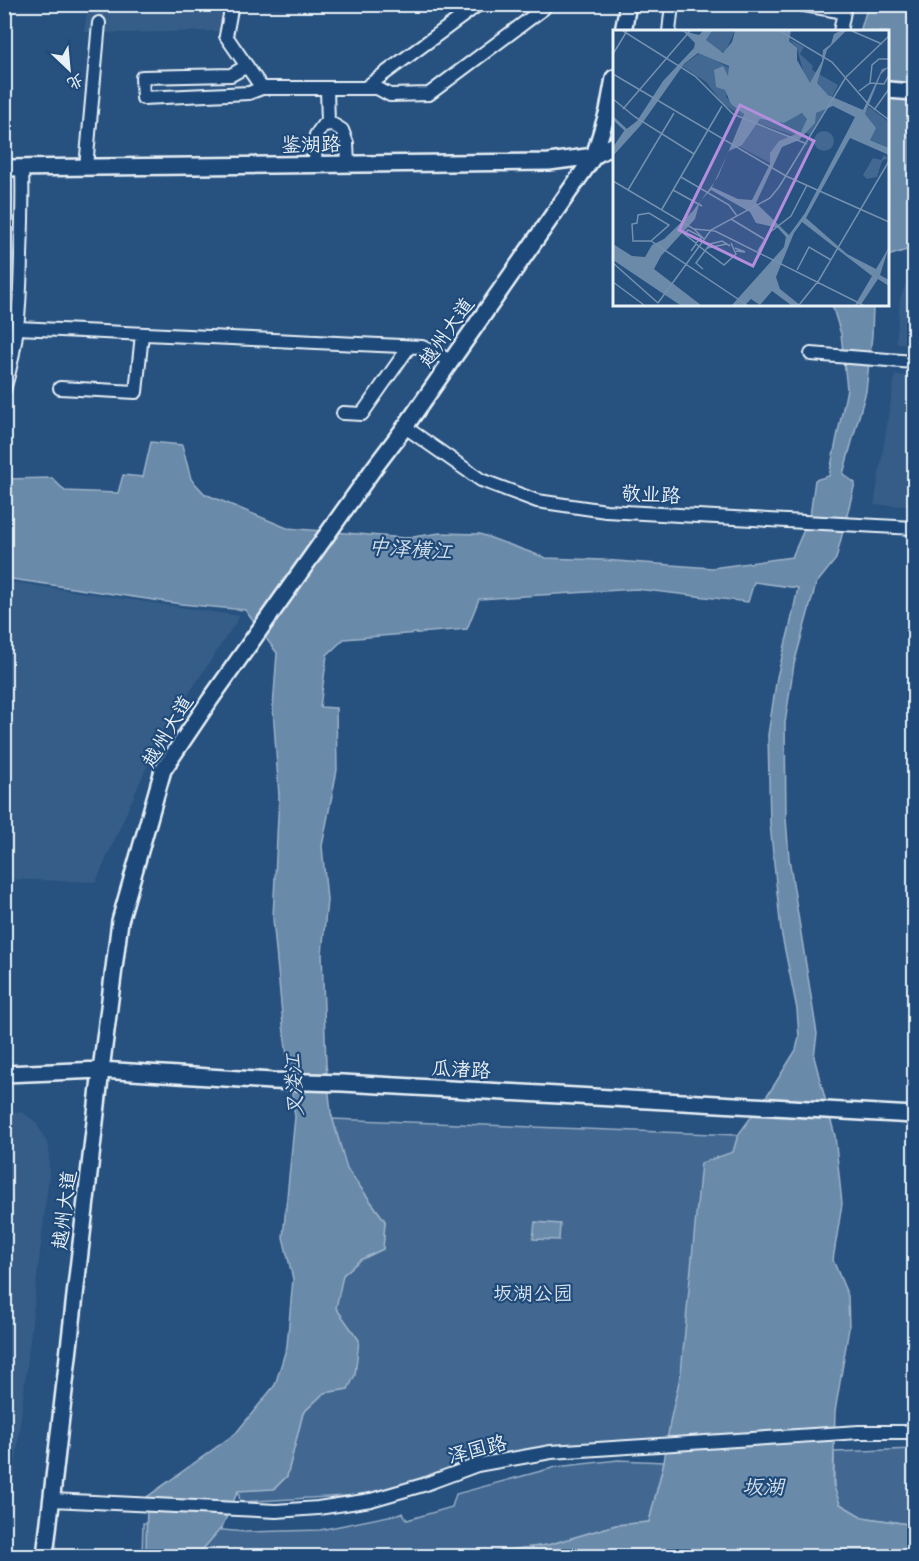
<svg xmlns="http://www.w3.org/2000/svg" width="919" height="1561" font-family="'Gochi Hand','LXGW WenKai TC',sans-serif">
	<style>
		.built { fill: #355d88 }
		.green { fill: #436891; stroke: #96acc4; stroke-width: 1.5 }
		.water { fill: #6b8aaa; stroke: #9db3c9; stroke-width: 1.5 }
		.lines { fill: none; stroke-linecap: round; stroke-linejoin: round }
		.minor-casing { stroke: #e8f1f8; stroke-width: 16 }
		.tertiary-casing { stroke: #e8f1f8; stroke-width: 20 }
		.minor { stroke: #1f4a7a; stroke-width: 12 }
		.tertiary { stroke: #1f4a7a; stroke-width: 15 }
		.labels { text-anchor: middle; stroke-width: 4.5; stroke-linejoin: round; paint-order: stroke }
		.street-label { font-size: 20px; fill: #e8f1f8; stroke: #1f4a7a }
		.park-label { font-size: 20px; fill: #d8e3ee; stroke: #1f4a7a }
		.water-label { font-size: 21px; font-style: italic; fill: #d5e2ec; stroke: #1f4a7a }
		.inset-river { fill: none; stroke: #6b8aaa; stroke-width: 3 }
		.inset-road { fill: none; stroke: #7491af; stroke-width: 1.5 }
		.view { fill: #b28edc; fill-opacity: 0.15; stroke: #b28edc; stroke-width: 3 }
		.inset-edge { fill: none; stroke: #e8f1f8; stroke-width: 3 }
	</style>
	<rect width="100%" height="100%" fill="#27517f"/>
	<filter id="ink" filterUnits="userSpaceOnUse"><feTurbulence type="fractalNoise" baseFrequency=".0167" numOctaves="2"/><feDisplacementMap in="SourceGraphic" scale="12" xChannelSelector="R" yChannelSelector="G"/><feConvolveMatrix kernelMatrix="1 2 1 2 8 2 1 2 1" color-interpolation-filters="sRGB"/></filter>
	<g filter="url(#ink)">
		<path class="built" d="M88,5H225L221,31L117,33L84,32Z
			M914,261V344L896,343L900,299Z
			M895,375L914,376V506L874,505Z
			M5,581L240,616L159,739L96,882L5,879Z
			M22,1112L36,1122L49,1146V1175L5,1556L4,1113Z"/>
		<path class="green" d="M332,1119L738,1135L681,1373L667,1442L583,1445L499,1453L413,1482L363,1495L240,1502L238,1490L274,1489L287,1476L303,1413L324,1393L348,1389L332,1304L343,1275L360,1260L383,1249L385,1221L347,1169Z
			M914,1449V1525L862,1517L840,1504L834,1489V1452Z
			M618,1460L664,1462L649,1522L616,1525L548,1545L461,1556H142L143,1523L246,1532L320,1530L403,1513L407,1520L452,1507L456,1494L556,1467Z"/>
		<path class="water" d="M868,5H914V241L910,249L888,256V32H860Z
			M832,305H873L872,335L866,391L843,474L855,483L836,559L816,584L794,664L785,723L786,818L789,858L817,1034L814,1057L835,1136L842,1204L833,1260L848,1296L849,1328L835,1412L833,1484L840,1504L862,1517L914,1525V1556H461L548,1545L616,1525L649,1522L664,1462L670,1422L681,1373L701,1163L733,1152L738,1135L773,1087L796,1050L799,1037L797,1009L781,931L770,824L768,735L777,677L790,626L798,588L754,582L748,602L636,589L479,599L467,629L344,639L327,655L320,707L336,708L337,770L322,846L327,900L322,954L326,1064L331,1113L347,1169L385,1221L383,1249L360,1260L343,1275L336,1308L359,1340L355,1375L348,1389L324,1393L303,1413L287,1476L274,1489L238,1491L222,1527L197,1556H146L147,1497L236,1433L275,1385L287,1346L293,1279L283,1237L295,1117L283,1025L273,918L279,796L273,708L277,653L245,610L181,604L5,578V479L52,478L65,491L118,493L123,475L143,477L151,442L182,445L191,479L205,494L287,528L405,538L440,533L480,534L546,558L603,560L712,568L792,557L810,516L815,480L829,476L847,389L841,334Z
			M535,1222L560,1224L559,1240L533,1239Z"/>
		<g class="lines">
			<defs>
				<path id="minor" d="M232,4L226,36L262,88H327L328,124
					M799,4L844,12
					M669,32L672,4
					M840,32L845,6
					M247,66L231,75L142,77L143,98L249,93L262,88
					M327,88H377L390,95L429,94L544,8L545,4
					M365,88L479,4
					M315,165L316,135L323,125L332,124L342,130L347,143L348,164
					M86,167L99,23
					M18,328L422,347L451,361
					M811,354L914,362
					M60,388L136,392L142,334
					M4,390C18,344 20,303 21,256C22,227 23,197 22,168
					M343,413L362,414L409,347
					M405,427L481,480L537,501L606,511L914,528
					M52,1500L276,1511L318,1508L371,1500L423,1485L477,1465L551,1452L859,1432H914"/>
				<path id="tertiary" d="M623,32L628,4
					M888,90L914,92
					M4,168L549,162L594,156L614,145
					M4,1074L101,1070L272,1081L343,1083L914,1115
					M45,1556L101,1070L120,921L163,770L210,700L374,468L405,427L594,156L608,111L614,78"/>
			</defs>
			<use href="#minor" class="minor-casing"/>
			<use href="#tertiary" class="tertiary-casing"/>
			<use href="#minor" class="minor"/>
			<use href="#tertiary" class="tertiary"/>
		</g>
	</g>
	<g class="labels">
		<g class="street-label">
			<text transform="translate(311 144) rotate(-1)" y="7">鉴湖路</text>
			<text transform="translate(446 332) rotate(-55)" y="7">越州大道</text>
			<text transform="translate(651 494) rotate(3)" y="7">敬业路</text>
			<text transform="translate(167 731) rotate(-59)" y="7">越州大道</text>
			<text transform="translate(461 1069) rotate(3)" y="7">瓜渚路</text>
			<text transform="translate(64 1210) rotate(-83)" y="7">越州大道</text>
			<text transform="translate(477 1449) rotate(-14)" y="7">泽国路</text>
		</g>
		<g class="park-label">
			<text x="533" y="1300">坂湖公园</text>
		</g>
		<g class="water-label">
			<text transform="translate(410 549) rotate(4)" y="7">中泽横江</text>
			<text transform="translate(294 1085) rotate(-93)" y="7">叉溇江</text>
			<text x="763" y="1494">坂湖</text>
		</g>
	</g>
	<g transform="translate(613 30)">
		<rect width="276" height="276" fill="#27517f"/>
		<path d="M99,1H122L112,22L103,21L93,10ZM176,9L191,17L187,24L200,36L199,40L225,55L219,67L193,51L184,19ZM88,22L120,40L113,67L130,81V87L110,74L93,52L69,36ZM256,77L276,92V118L240,102ZM213,78L197,105L192,102L188,108L144,93L147,89L171,93L184,85ZM143,94L179,106L160,121L157,133L125,116ZM201 111a10 10 0 1 1 20 0a10 10 0 1 1-20 0ZM271,125L275,128L269,131L264,147L254,149L250,145L260,128L268,130Z" fill="#436891"/>
		<path d="M70,1L86,5L90,1H99L93,10L110,23L119,12L122,1H178L176,11L184,18V30L197,53L209,31L210,20L218,14L221,4L227,1H233L214,20L204,53L215,65L250,80L269,39L276,37L268,44L252,84L263,98L257,110L276,118V125L237,108L193,188L234,224L263,239L276,217L267,245L276,250V256L265,249L249,273L242,275L259,246L189,192L181,203L163,247L167,259L187,275H178L159,261L147,275L138,269L132,275H119L171,217L173,207L165,198L143,193L137,182L98,160L87,171L82,189L48,226L41,239L88,275H67L0,230V214L19,226L32,227L39,215L51,209L80,181L105,147L131,84L118,74L112,60L103,57L101,40L110,36L115,46L116,36L85,23L71,34L28,95L0,126V117L11,101L24,91L50,51L81,18L82,13ZM220,76L242,87L192,183L176,205L143,173L169,117L186,110L202,93L203,83ZM189,83L194,89L188,102L166,111L157,123V134L139,170L125,169L99,157L116,121L129,115L147,89L171,93Z" fill="#6b8aaa" fill-rule="evenodd"/>
		<path class="inset-river" d="M0,88L14,101"/>
		<path class="inset-road" d="M10,1L82,46L120,84L194,114M167,1L219,32L255,74L276,90M239,1L269,14M0,24L14,1M0,44L173,146L276,192M233,47L276,6M257,53L259,35L266,29H276M246,61L257,53L271,54L276,45M0,69L22,87L81,124M10,79L77,1M261,80L276,59M68,147L116,175L124,186M0,151L81,199L91,209M15,160L61,83M60,160L89,176M49,179L109,76M118,189L151,209M81,199L102,201L250,275M86,210L83,213L71,204L75,200L87,206L89,212M38,211L56,195L36,183L25,185L24,193L19,194L20,211H38L134,275M94,218L114,214M122,218L132,222L123,221M78,221L83,214L111,235L123,224L118,213M145,221L156,203L178,186L194,155M0,233L45,273M90,239L83,233L97,214L109,211L117,216M184,240L196,217L218,230M0,252L31,275M45,273L98,200L157,168L166,157L233,47M186,275L206,250L276,131"/>
		<path class="view" d="M127,75L201,111L140,236L66,200Z"/>
		<rect width="276" height="276" class="inset-edge"/>
	</g>
	<rect width="919" height="1561" fill="none" stroke="#1f4a7a" stroke-width="24"/>
	<rect x="12" y="12" width="895" height="1537" fill="none" stroke="#e8f1f8" stroke-width="2" filter="url(#ink)"/>
	<g transform="translate(69 69) rotate(154)" stroke="#1f4a7a" stroke-width="4.5" paint-order="stroke">
	<path d="M0-4.5L10 22L0 15L-10 22Z" fill="#e8f1f8"/>
	<text y="-9" font-size="16" font-weight="bold" text-anchor="middle" fill="#e8f1f8">北</text>
	</g>
</svg>
